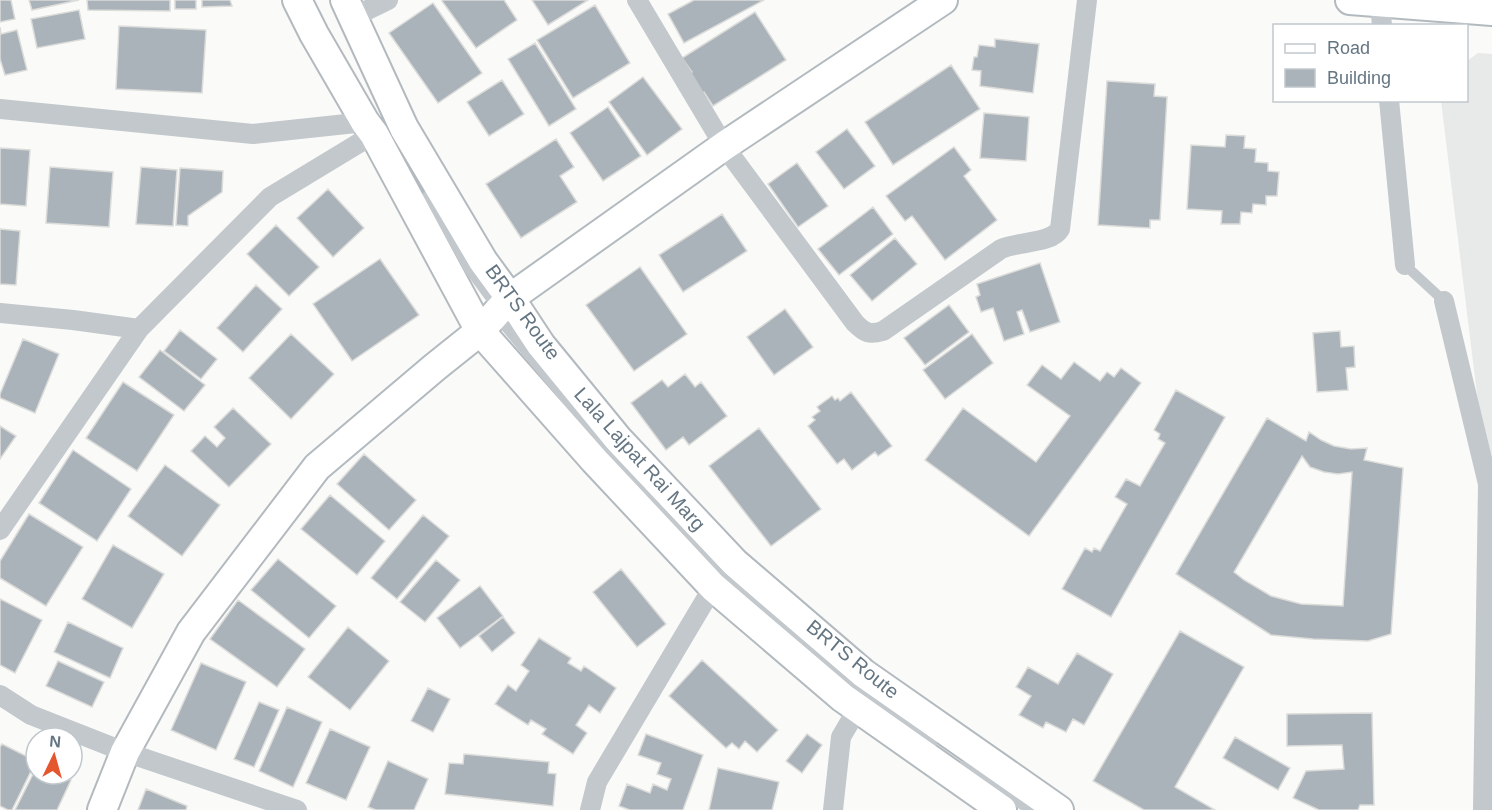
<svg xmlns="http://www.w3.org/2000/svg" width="1492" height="810" font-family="Arial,sans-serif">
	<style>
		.built { fill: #e8e9e9 }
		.building { fill: #aab3b9; stroke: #dcdcda; stroke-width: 1.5; fill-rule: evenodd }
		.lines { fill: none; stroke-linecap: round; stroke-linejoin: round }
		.secondary-casing { stroke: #b3babf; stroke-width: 32 }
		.lane { stroke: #c3c8cc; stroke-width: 10 }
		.street { stroke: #c3c8cc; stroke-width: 20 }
		.secondary { stroke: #fff; stroke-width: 28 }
		.labels { text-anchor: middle; stroke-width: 6; stroke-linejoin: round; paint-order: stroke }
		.street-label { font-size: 20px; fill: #657683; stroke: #fff }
	</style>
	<rect width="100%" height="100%" fill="#fafaf8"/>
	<path class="built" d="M1478,53L1492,54V548L1488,484L1441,101L1466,100L1467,61Z"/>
	<path class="building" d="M0,0H11L15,19L0,22Z
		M29,0H79L32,10Z
		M87,0H170V11L88,10Z
		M175,0H196V9H175Z
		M202,0H230L232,6L202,7Z
		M443,0H504L517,20L476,48L442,1Z
		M532,0H588L548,25Z
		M694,0H764L684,43L668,14Z
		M433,3L482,73L438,103L389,33Z
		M595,5L630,63L573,98L537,40Z
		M79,10L85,39L37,48L31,19Z
		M755,12L786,60L713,106L704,92L700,95L687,75L692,72L682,58Z
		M119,26L206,30L202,93L116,89Z
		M0,27L1,34L17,30L27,70L5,75L0,59Z
		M995,39L1039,44L1033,93L980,86L981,71L972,70L974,57H977L979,45L995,47Z
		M535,43L576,109L549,126L508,59Z
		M951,65L980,109L893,165L865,122Z
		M643,77L682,129L647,155L609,102Z
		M502,80L524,114L489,136L467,102Z
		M1107,81L1155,84L1154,96L1167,97L1160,220H1150V228L1098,225Z
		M608,107L641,156L603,181L570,133Z
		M984,113L1029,117L1026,161L980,158Z
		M847,129L875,166L844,189L816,152Z
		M1226,135L1245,136L1244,148L1256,149L1255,162L1268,163V171L1279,172L1277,196H1266V205L1253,204L1252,213L1241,212L1240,224H1221L1222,211L1187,209L1191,145L1225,147Z
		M556,139L574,167L560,176L577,202L521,238L486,184Z
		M954,147L971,170L964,176L997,220L945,260L912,216L905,221L886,196Z
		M0,148L30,150L26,206L0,204Z
		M797,163L828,206L798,227L768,184Z
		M50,167L113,172L109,227L46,223Z
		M141,167L177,170L173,226L136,224Z
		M180,168L223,171L222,192L188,216V226L176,225Z
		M328,189L364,228L333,257L297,218Z
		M873,207L893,234L839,275L818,249Z
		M722,214L747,251L683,292L659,255Z
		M276,225L319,267L289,296L247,254Z
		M0,229L20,231L16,285L0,284Z
		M895,238L917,264L872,301L850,275Z
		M380,259L419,315L352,361L313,304Z
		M1040,263L1060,322L1030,332L1022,310L1017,312L1024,334L1004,341L993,308L981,312L976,297L980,295L977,284Z
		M640,267L687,334L634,371L586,305Z
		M256,285L282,309L243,352L217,328Z
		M949,305L969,332L925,365L904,338Z
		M785,309L813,347L774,375L747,337Z
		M180,330L217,359L201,379L164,351Z
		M1340,331L1341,347L1354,346L1355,367L1346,368L1348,390L1317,392L1313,333Z
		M291,334L334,374L291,419L249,378Z
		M972,334L993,363L945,399L923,370Z
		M23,339L59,354L35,413L0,398V394Z
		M160,350L205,385L184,411L139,377Z
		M1074,362L1100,381L1107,372L1114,377L1121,368L1141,383L1029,536L925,460L963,408L1036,462L1070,416L1027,385L1042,365L1061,379Z
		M685,374L695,387L701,382L727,416L689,445L683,437L666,450L631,403L662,380L668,387Z
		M123,382L174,415L137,471L86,438Z
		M1176,390L1225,417L1111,617L1062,589L1085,548L1092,552L1094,548L1100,551L1127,504L1115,497L1126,479L1140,486L1165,443L1158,439L1160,434L1154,430Z
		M851,392L892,446L878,456L875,452L852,470L844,459L837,464L808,426L815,420L812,417L820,411L817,407L832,396L835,400L838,398L840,401Z
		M233,408L271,444L229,487L191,451L205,436L217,447L225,438L214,427Z
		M1267,418L1306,441L1309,432L1321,440L1334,446L1351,449L1367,448L1364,460L1403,468L1391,634L1368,641L1313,639L1271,635L1176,574ZM1302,456L1310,467L1324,472L1338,474L1352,472L1343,606L1301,604L1271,596L1244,580L1234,572Z
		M0,426L16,436L0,459Z
		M759,428L821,509L771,546L709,466Z
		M73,450L131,489L97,541L39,503Z
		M364,454L416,500L389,530L337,484Z
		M165,465L220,505L182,556L128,516Z
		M330,495L385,541L357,575L301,529Z
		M29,514L83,547L46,606L0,578V561Z
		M423,515L449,536L397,599L371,578Z
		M113,545L164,574L132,628L82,599Z
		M278,559L336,606L309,638L251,590Z
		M436,560L460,580L425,622L400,602Z
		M621,569L666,624L637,647L593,592Z
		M480,586L503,616L460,648L437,618Z
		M0,599L42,620L15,673L0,665Z
		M238,600L305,649L277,687L210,639Z
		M503,617L515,633L492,652L479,636Z
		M68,622L123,648L110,678L54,652Z
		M348,627L389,661L350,710L308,677Z
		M1180,631L1244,667L1175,787L1215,810H1144L1093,781Z
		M539,638L571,658L568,663L581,671L584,666L616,688L600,713L589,705L576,725L587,733L573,754L542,734L546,729L531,720L528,725L495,704L508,685L516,691L529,671L521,665Z
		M1077,653L1113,674L1084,725L1073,719L1066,732L1046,722L1043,728L1019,715L1031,696L1016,687L1028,667L1058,684Z
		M702,660L778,730L757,752L745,741L739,749L732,743L726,748L669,696Z
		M58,661L104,682L92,707L46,686Z
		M201,663L246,682L216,750L171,730Z
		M428,688L450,699L433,732L411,721Z
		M259,702L279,710L254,767L234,759Z
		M287,707L322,722L293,787L259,771Z
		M1372,713L1374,805H1360L1358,810H1319L1293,798L1306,771L1344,769L1342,745L1287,746V714Z
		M330,729L370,747L346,800L306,783Z
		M646,734L703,755L683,810H630L619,806L627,784L650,793L653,784L667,790L671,779L657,774L661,763L638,755Z
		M807,734L822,745L802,773L786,761Z
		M1235,737L1290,768L1278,790L1223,758Z
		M2,744L36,761L12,810H8L0,806V747Z
		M464,754L549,762L548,773L556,774L553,806L445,794L449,763L463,764Z
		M388,761L428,779L414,810H376L368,807Z
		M36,768V774H59L71,780L57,810H15Z
		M718,768L779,782L772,810H709Z
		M146,789L187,806L186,810H138Z"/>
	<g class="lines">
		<defs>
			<path id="secondary" d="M297,0L314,34L365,122L374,134L480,331L594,460L713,587L843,698L1002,810
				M345,0L404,128L483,261L510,298L541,345L618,439L735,563L863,673L1059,810
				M1350,0L1492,11
				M102,810L125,752L191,632L317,467L435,367L480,331L510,298L724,146L943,0"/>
		</defs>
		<use href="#secondary" class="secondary-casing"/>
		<path class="lane" d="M428,195L469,269L500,311L505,326L606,448L680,530L766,611L861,692L932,743
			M1405,265L1444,301
			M964,766L1030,810"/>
		<path class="street" d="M637,0L724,146L855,323C865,333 869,335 883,331L1001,249C1018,241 1051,244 1060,229L1087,0
			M1380,3L1382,26
			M353,17L388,0
			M1389,100L1405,265
			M0,109L253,134L365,122
			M1444,301L1488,484L1483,810
			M0,313L73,320L139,329
			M0,530L139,329L270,197L374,134
			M0,695L31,715L125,752L297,810
			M590,810L597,782L713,587
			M833,810L841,737L858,708"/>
		<use href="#secondary" class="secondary"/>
	</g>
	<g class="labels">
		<g class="street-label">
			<text transform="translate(523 312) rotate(54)" y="7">BRTS Route</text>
			<text transform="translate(640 459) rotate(48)" y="7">Lala Lajpat Rai Marg</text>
			<text transform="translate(853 659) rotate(39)" y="7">BRTS Route</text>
		</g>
	</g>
	<rect x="1273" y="24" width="195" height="78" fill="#ffffff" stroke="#c1c8cd" stroke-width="1.5"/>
	<rect x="1285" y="44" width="30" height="9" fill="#ffffff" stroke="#c1c8cd" stroke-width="1.5"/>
	<text x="1327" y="54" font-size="18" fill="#657683">Road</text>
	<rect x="1285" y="69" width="30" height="18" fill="#aab3b9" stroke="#c1c8cd" stroke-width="1.5"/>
	<text x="1327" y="84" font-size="18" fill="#657683">Building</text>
	<g transform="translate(54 756) rotate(5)"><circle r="28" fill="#ffffff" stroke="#c1c8cd" stroke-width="1.5"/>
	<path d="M0-4.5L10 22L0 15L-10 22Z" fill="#e4572e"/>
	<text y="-9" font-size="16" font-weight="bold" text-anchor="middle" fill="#657683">N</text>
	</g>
</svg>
